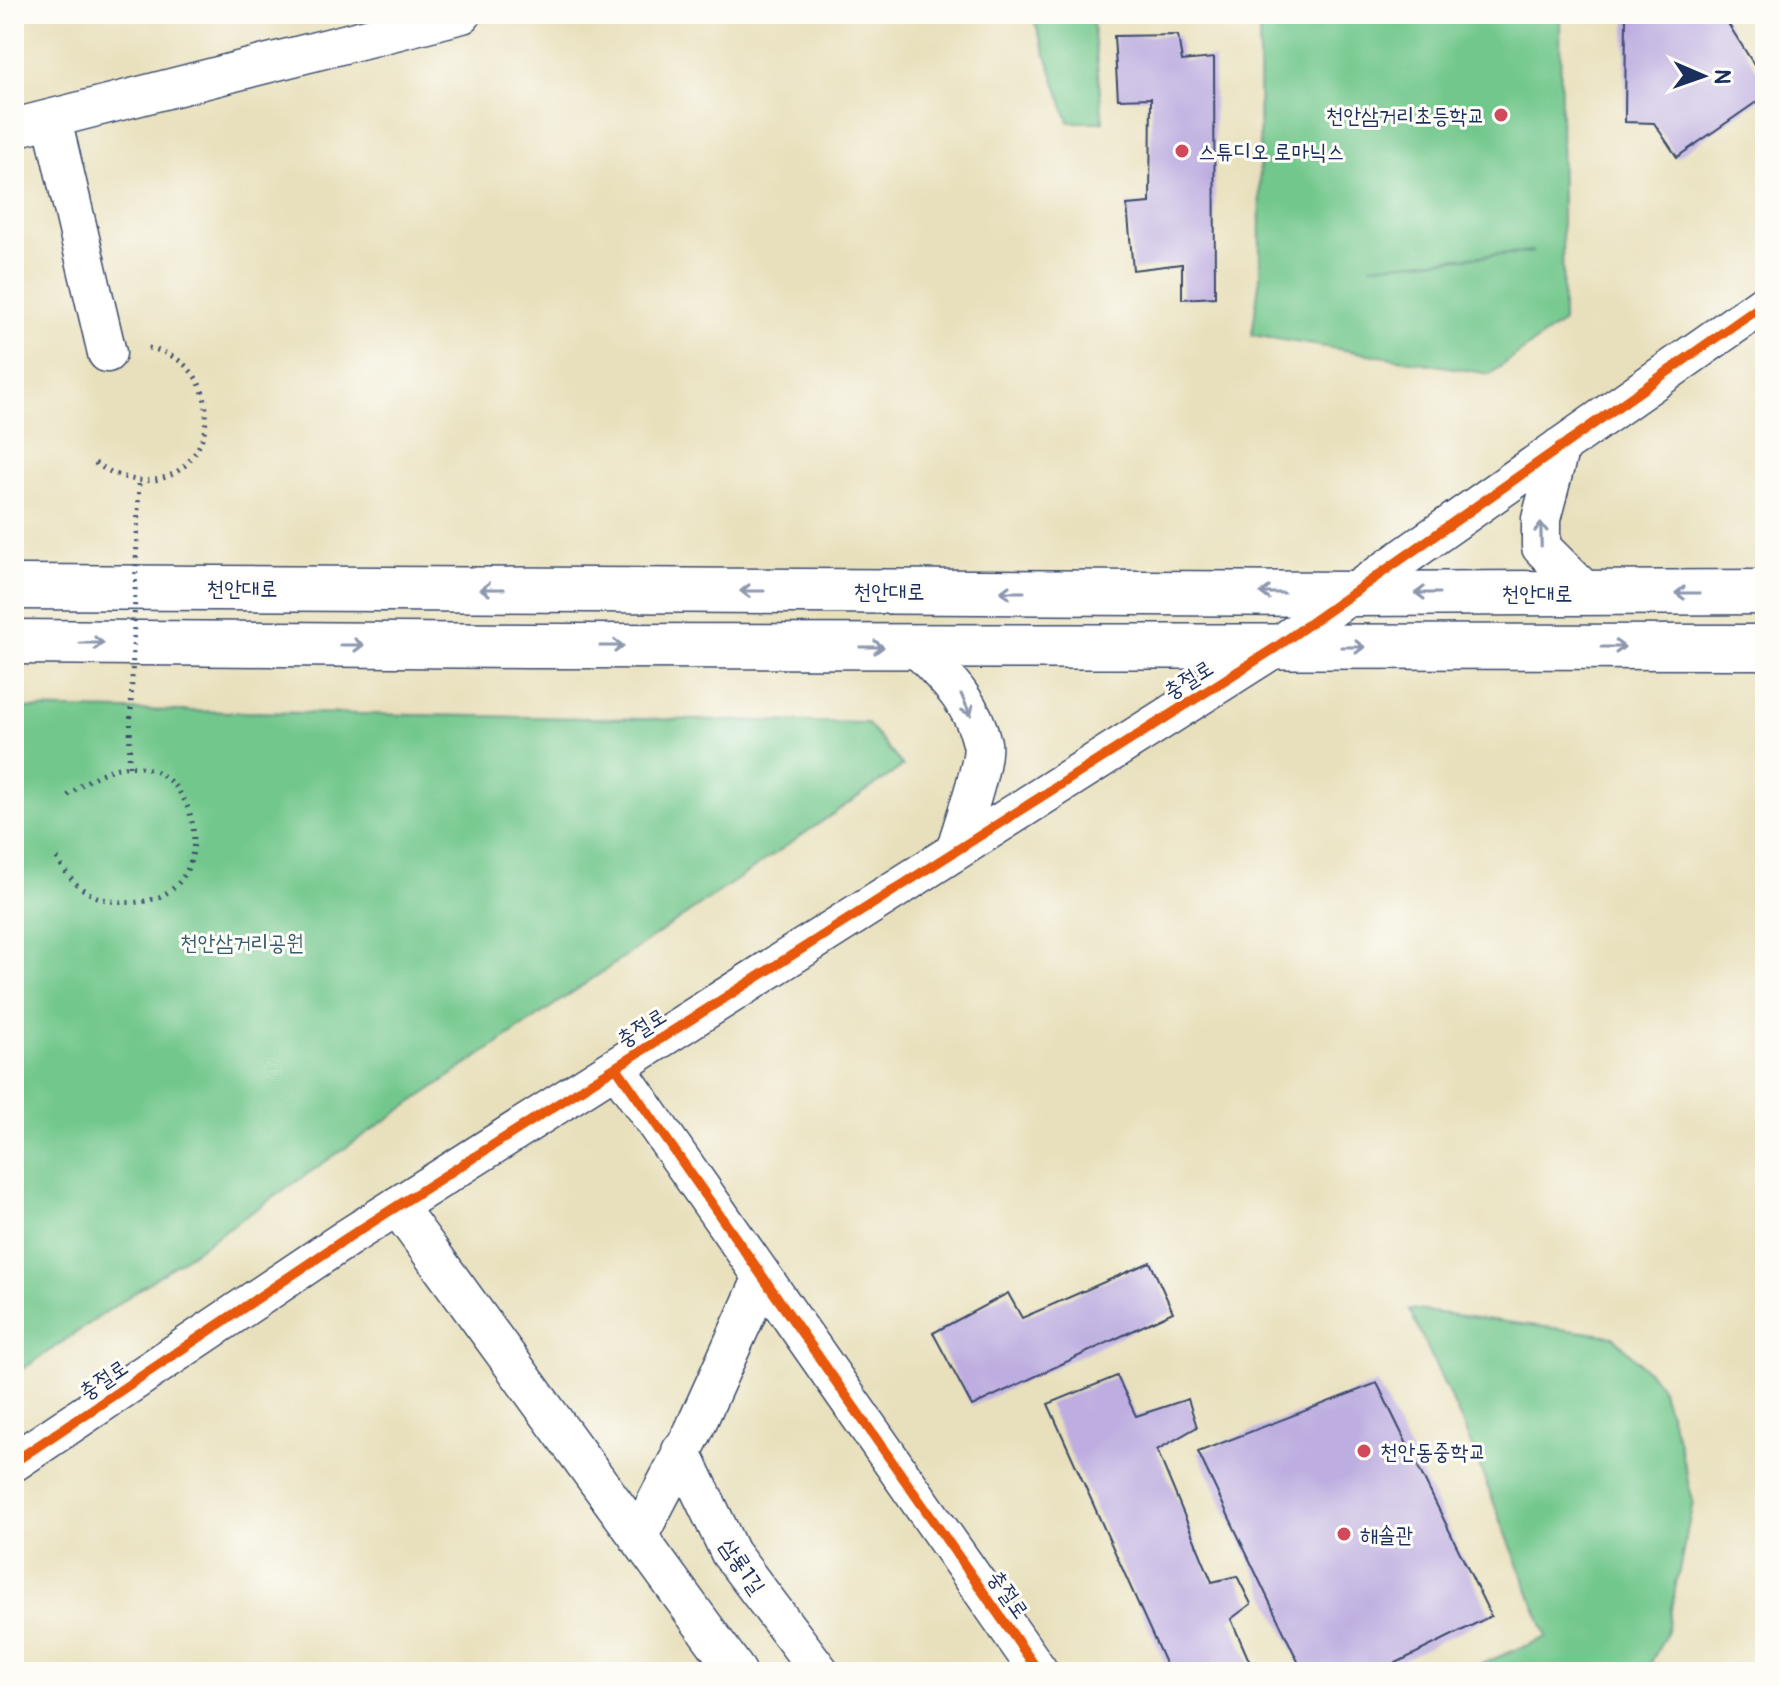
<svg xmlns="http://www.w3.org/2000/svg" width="1779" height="1686" font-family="Pangolin,'Poor Story',sans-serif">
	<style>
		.green { fill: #72c78c; stroke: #467b75; stroke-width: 2; fill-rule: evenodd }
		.building { fill: #bdade0 }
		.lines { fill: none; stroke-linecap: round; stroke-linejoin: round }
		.minor-casing { stroke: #3a4a6c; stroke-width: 41 }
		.major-casing { stroke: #3a4a6c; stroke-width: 47 }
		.path { stroke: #3a4a6c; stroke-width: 5; stroke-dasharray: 2 6; stroke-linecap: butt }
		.minor { stroke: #fff; stroke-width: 38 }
		.major { stroke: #fff; stroke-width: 44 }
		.path-bridge { stroke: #3a4a6c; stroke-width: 5; stroke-dasharray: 2 6; stroke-linecap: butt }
		.cycleway-casing { stroke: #fdfcf7; stroke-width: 15 }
		.cycleway { stroke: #e8590c; stroke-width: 10 }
		.oneway { stroke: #8d97ae }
		.poi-dot { fill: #d1495b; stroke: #fdfcf7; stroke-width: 3 }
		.labels { text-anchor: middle; stroke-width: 6; stroke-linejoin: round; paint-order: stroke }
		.poi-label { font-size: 22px; fill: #1b2f5e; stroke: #fdfcf7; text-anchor: start }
		.street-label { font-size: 22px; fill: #1b2f5e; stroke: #fdfcf7 }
		.park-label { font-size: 22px; fill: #355d6c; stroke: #fdfcf7 }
	</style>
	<rect width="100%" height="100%" fill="#fdfcf7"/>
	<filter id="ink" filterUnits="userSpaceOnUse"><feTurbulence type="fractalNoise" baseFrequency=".0125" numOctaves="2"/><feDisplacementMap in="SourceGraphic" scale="16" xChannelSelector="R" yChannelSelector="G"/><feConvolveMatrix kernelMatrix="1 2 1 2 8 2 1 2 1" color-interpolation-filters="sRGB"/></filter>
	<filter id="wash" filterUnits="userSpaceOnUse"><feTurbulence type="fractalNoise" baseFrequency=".006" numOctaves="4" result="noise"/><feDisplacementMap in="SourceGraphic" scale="32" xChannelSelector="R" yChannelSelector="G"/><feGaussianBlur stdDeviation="1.8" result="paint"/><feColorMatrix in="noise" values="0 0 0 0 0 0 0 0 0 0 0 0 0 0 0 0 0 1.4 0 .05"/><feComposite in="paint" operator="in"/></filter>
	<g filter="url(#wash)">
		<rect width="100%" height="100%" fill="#e8e0bc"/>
		<path class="green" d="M1032,14H1092L1103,122H1069Z
			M1259,14H1560L1563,322L1490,374L1252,335L1260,277ZM1533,251V252L1370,266Z
			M14,708L867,723L903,766L14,1375Z
			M1409,1309L1613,1336L1659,1383L1678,1440L1693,1502L1666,1634L1646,1672H1462L1547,1637L1461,1420Z"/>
		<g id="blocks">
			<path class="building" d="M1626,14H1722L1765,82V96L1677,157L1654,123L1625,122Z
				M1178,35L1182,61L1214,58L1215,297L1182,299V264L1133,270L1127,205L1150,203L1151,98L1118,99L1114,36Z
				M1150,1262L1173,1312L972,1406L933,1333L1008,1293L1022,1318Z
				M1117,1376L1136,1416L1188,1399L1197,1427L1157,1450L1212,1582L1237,1576L1251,1604L1231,1619L1254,1672H1169L1048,1404Z
				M1377,1383L1491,1616L1378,1672H1303L1198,1452Z"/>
		</g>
	</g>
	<g filter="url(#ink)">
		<use href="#blocks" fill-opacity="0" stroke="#3a4a6c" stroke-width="2"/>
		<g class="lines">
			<defs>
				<path id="minor" d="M52,119L107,353
					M14,128L462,14
					M1560,447L1541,519V547L1587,593
					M916,647C943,675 973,702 982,743C986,761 961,830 955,851
					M616,1067L1039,1672
					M397,1206L737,1672
					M681,1451L730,1553L820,1672
					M14,1462L347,1238L1275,648L1765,303
					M638,1537L693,1432L763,1277"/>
				<path id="major" d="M14,587L1350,594L1765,592
					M14,642L528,646L1765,647"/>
			</defs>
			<use href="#minor" class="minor-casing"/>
			<use href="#major" class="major-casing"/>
			<path class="path" d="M95,463C205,535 255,363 143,347
				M57,858C71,884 89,899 119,902C251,915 193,683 64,799"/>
			<use href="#minor" class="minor"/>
			<use href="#major" class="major"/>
			<path class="path-bridge" d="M129,766L139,481"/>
			<defs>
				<path id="cycleway" d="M616,1067L1039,1672
					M14,1462L347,1238L1275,648L1765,303"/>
			</defs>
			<use href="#cycleway" class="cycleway-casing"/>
			<use href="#cycleway" class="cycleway"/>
		</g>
		<defs><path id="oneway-shaft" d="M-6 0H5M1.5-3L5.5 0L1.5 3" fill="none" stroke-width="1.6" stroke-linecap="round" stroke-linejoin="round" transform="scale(2)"/></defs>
		<g class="oneway">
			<use href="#oneway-shaft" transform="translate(1541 534) rotate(-91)"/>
			<use href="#oneway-shaft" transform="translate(492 589) rotate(-180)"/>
			<use href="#oneway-shaft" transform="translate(752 591) rotate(-180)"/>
			<use href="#oneway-shaft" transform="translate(1012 592) rotate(-180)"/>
			<use href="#oneway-shaft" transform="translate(1272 593) rotate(-180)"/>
			<use href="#oneway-shaft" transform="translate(1427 593) rotate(180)"/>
			<use href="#oneway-shaft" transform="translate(1687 593) rotate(180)"/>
			<use href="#oneway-shaft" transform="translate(92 643)"/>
			<use href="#oneway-shaft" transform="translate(352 645)"/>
			<use href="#oneway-shaft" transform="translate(612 646)"/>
			<use href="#oneway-shaft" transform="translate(872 647)"/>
			<use href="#oneway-shaft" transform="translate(1353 647)"/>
			<use href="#oneway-shaft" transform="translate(1613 647)"/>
			<use href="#oneway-shaft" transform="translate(966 705) rotate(66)"/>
		</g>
	</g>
	<g class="poi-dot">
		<circle cx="1501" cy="115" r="8"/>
		<circle cx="1182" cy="151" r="8"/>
		<circle cx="1364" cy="1451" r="8"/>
		<circle cx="1344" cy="1534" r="8"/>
	</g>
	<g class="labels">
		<g class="poi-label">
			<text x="1485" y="123" text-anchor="end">천안삼거리초등학교</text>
			<text x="1198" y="159">스튜디오 로마닉스</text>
			<text x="1380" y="1459">천안동중학교</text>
			<text x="1360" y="1542">해솔관</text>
		</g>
		<g class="street-label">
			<text x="242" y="596">천안대로</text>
			<text x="889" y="599">천안대로</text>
			<text x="1537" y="601">천안대로</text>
			<text transform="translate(1188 679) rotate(-32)" y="8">충절로</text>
			<text transform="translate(641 1027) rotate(-32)" y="8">충절로</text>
			<text transform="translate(103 1379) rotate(-34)" y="8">충절로</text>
			<text transform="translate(743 1566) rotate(56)" y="8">삼룡1길</text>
			<text transform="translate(1009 1594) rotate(55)" y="8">충절로</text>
		</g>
		<g class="park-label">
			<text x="242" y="950">천안삼거리공원</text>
		</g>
	</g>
	<rect width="1779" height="1686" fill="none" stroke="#fdfcf7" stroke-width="48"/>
	<g transform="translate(1703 76) rotate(92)" stroke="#fdfcf7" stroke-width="6" paint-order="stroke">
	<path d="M0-6L14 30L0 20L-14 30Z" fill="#1b2f5e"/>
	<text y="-12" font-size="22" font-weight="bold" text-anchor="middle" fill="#1b2f5e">N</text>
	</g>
</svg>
